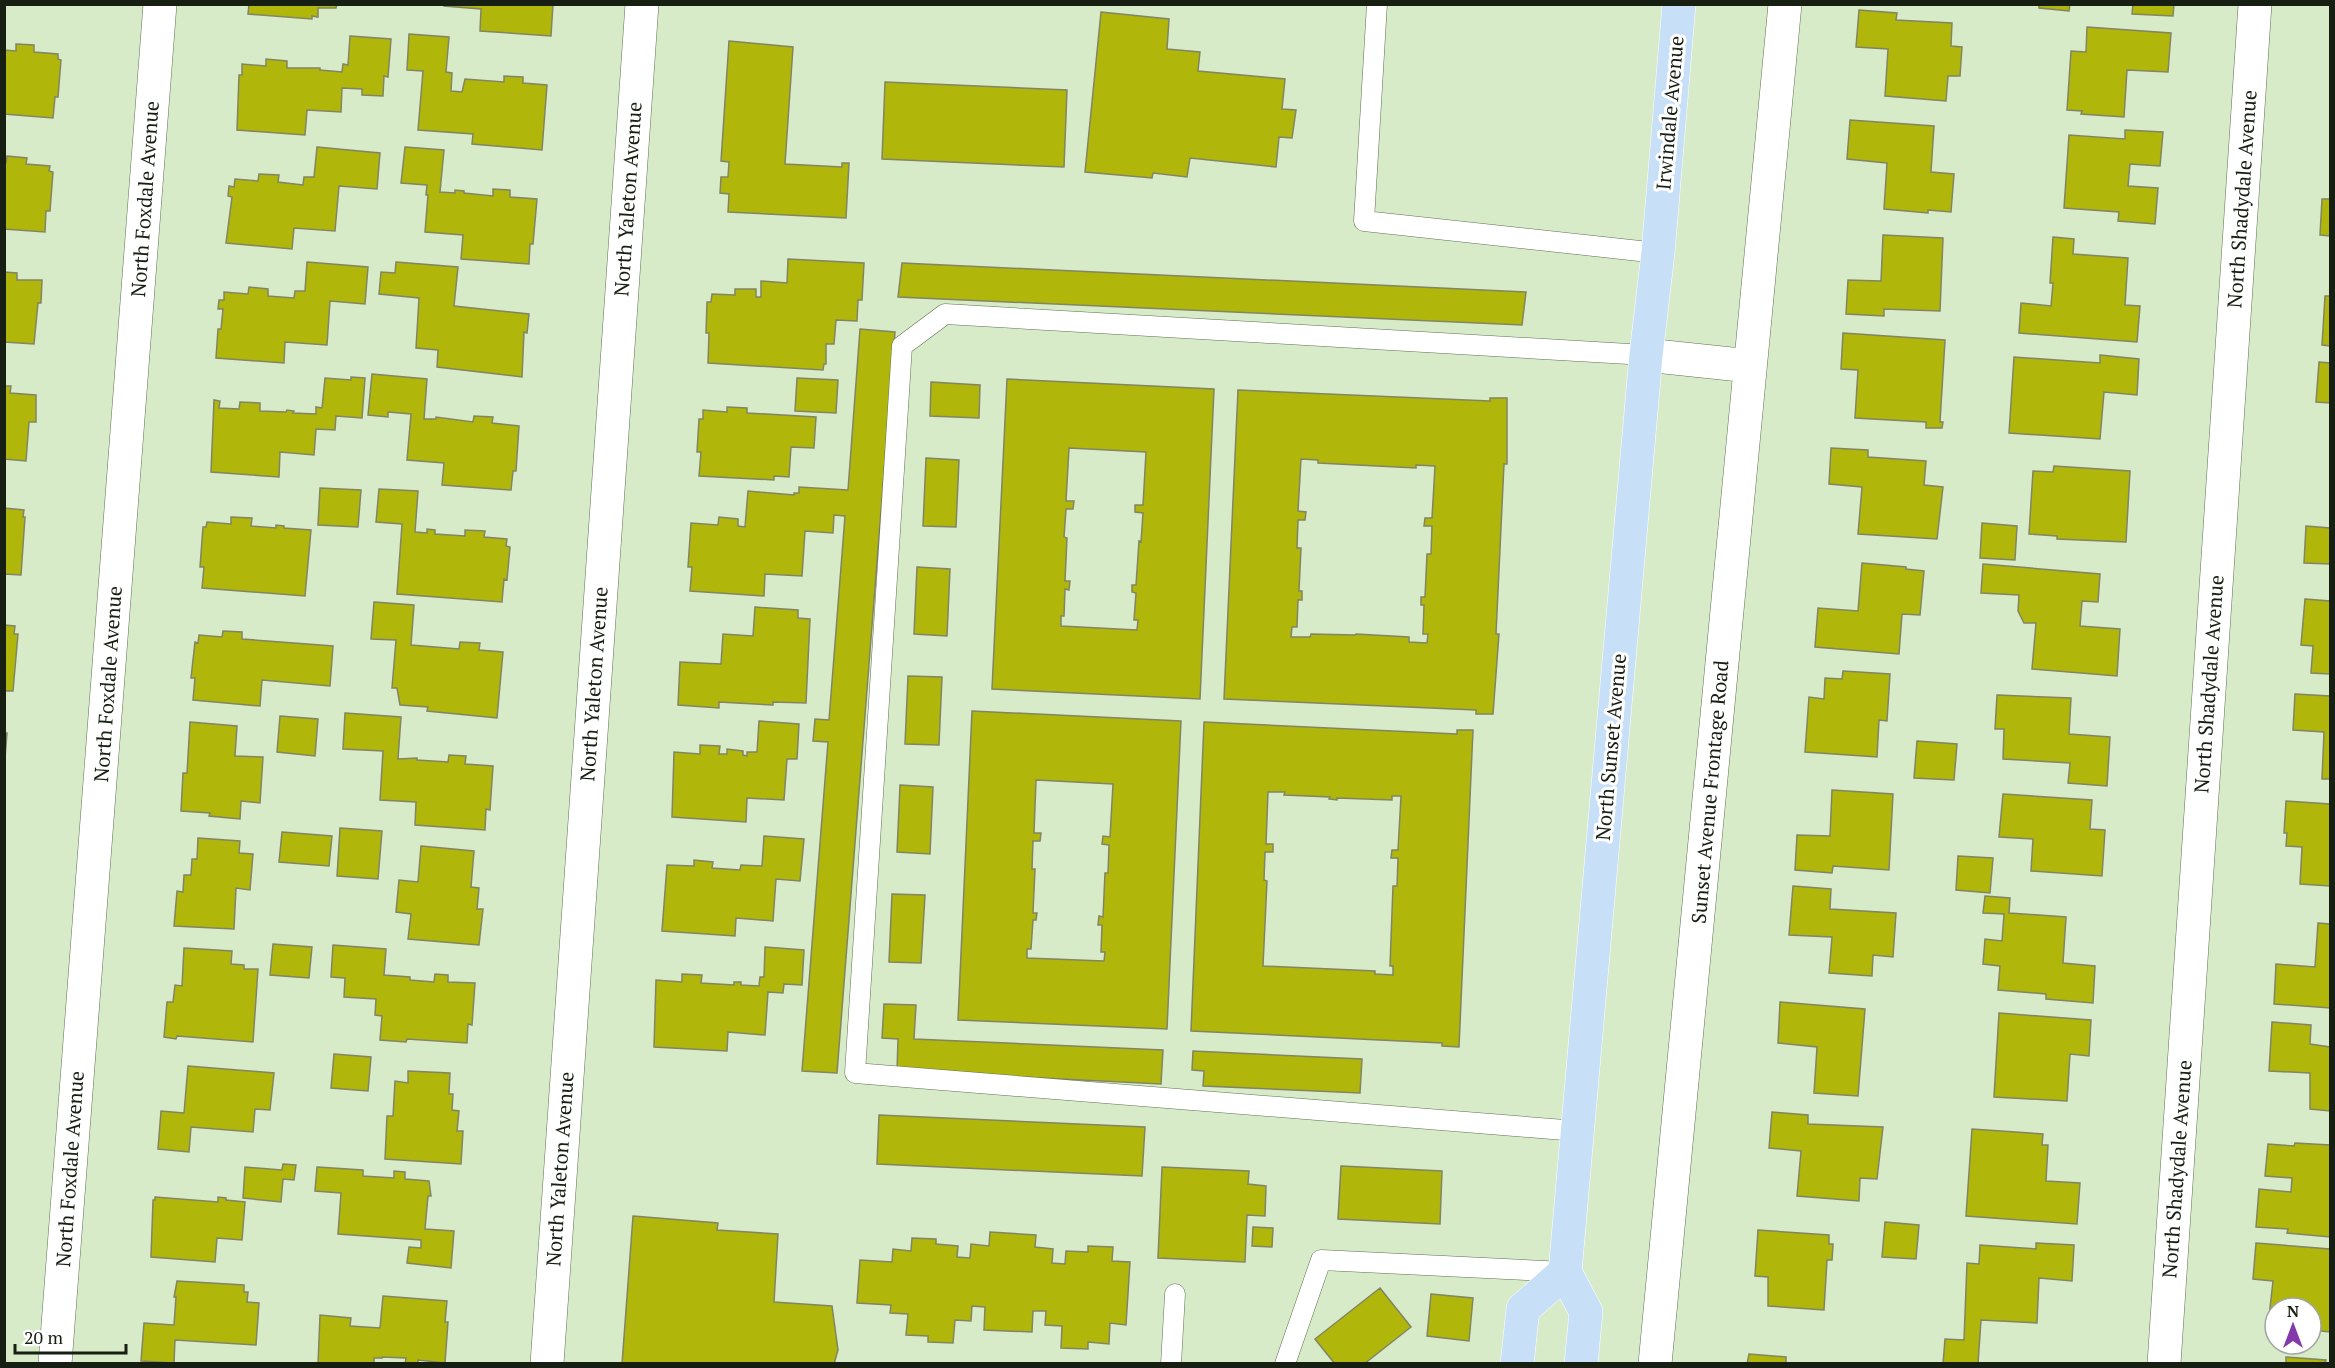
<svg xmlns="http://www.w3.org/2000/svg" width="2335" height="1368" font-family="'PT Serif',serif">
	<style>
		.building { fill: #b1b60b; stroke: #828562; stroke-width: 1.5; fill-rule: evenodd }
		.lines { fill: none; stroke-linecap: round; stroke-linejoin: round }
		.service-casing { stroke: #607152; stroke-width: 21 }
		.minor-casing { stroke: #607152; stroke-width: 34 }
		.primary-casing { stroke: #fff; stroke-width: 34 }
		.service { stroke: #fff; stroke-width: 20 }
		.minor { stroke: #fff; stroke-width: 33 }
		.primary { stroke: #c8dff8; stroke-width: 33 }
		.labels { text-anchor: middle; stroke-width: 6; stroke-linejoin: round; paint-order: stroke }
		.street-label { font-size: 20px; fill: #171e12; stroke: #fff }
	</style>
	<rect width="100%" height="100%" fill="#d7ebc9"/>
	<path class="building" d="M249,4H337L336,8H318V17L312,16V19L248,14Z
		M444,4H553L551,36L480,31L481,9L444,6Z
		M2039,4H2070L2069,11L2039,8Z
		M2133,4H2174L2173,16L2132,14Z
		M1859,10L1897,13L1896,20L1952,23L1951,46L1962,47L1960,76H1948L1946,101L1885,96L1888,49L1856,47Z
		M1101,12L1169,19L1167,49L1200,52L1198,71L1285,79L1282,109L1296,110L1292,138L1279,137L1276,167L1190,158L1187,177L1153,173L1152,178L1085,172Z
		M2087,27L2171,33L2168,72L2127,70L2124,117L2081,114L2082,111L2067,110L2071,51L2086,52Z
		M409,34L449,37L446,72L452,73L451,91L462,92L465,79L504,82V76L523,77V83L547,85L542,150L472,144L473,134L418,130L423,71L407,70Z
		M350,36L391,39L388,77L384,76L383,96L362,95V89L342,88L341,112L307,110L305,135L237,130L239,75H242V64L266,66V59L287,61V68H320V70L342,72L343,64L348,65Z
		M729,41L793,47L785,164L842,167V163H849L846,218L728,212L729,194L720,193L721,177H728L729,162L721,161Z
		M16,44L34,45V52L58,54V59L61,60L58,97H55L53,118L4,114V50L16,51Z
		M885,82L1067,90L1064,167L882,159Z
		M1850,120L1934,126L1931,172L1954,174L1951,212L1928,210V213L1884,209L1887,163L1847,159Z
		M2125,130L2163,132L2160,166L2130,164L2128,186L2158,188L2155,224L2118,221L2119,212L2064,208L2069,135L2125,139Z
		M317,147L380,153L377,189L339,186L335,231L294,228L292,249L226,243L232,197L228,196L229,186L234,187L235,179L258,181L259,174L279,175L278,182L303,185L304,177H314Z
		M405,147L444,150L440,192L455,193V190L464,191V193L493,196V189L510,190V197L537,199L533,244H530L529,264L461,259L463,235L425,232L428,195H426L427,185L401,183Z
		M7,156L27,158L26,164L50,166L49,171L53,172L50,211H46L45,232L4,229V163H6Z
		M2322,199H2330V236L2320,235Z
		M1883,235L1943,238L1940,311L1884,309V316L1846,314L1848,280L1881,281Z
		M2053,237L2074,239L2073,254L2128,258L2125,305L2140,306L2137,342L2019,333L2021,303L2051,306L2053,283H2050Z
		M788,259L864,263L862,300H858L857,321L836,320L834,344H826V364H824L823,370L708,363L709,333H706L707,302H711L712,294L735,295V289H756V297H761V281L787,283Z
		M307,262L368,267L365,304L330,301L327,345L285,342L284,363L216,358L218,329H221L223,309H218L219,300H224V292L248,294L249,287L268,289V296L294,298L295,291H305Z
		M396,262L458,267L454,306L529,314L527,333L524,332L522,377L437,367L438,350L416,348L419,298L379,294L381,272L395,273Z
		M902,263L1526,292L1522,325L898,297Z
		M4,272L17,273V280H42L41,303H38L34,344L4,342Z
		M2325,296H2330V346L2322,345Z
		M860,329L895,332L837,1073L802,1071L828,742L813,741L815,719L829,720L845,516L834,515L833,533L805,531L802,576L765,574L764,596L690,591L692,567H688L691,523L718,525L719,517L738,519V526L745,527L748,491L794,495V493H799V487L848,490Z
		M1843,333L1945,340L1940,422H1943L1942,428H1926V422L1855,418L1858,370L1841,369Z
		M2100,355L2139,359L2137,395L2104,392L2100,439L2009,433L2014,357L2100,363Z
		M2319,362L2330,363V403L2316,402Z
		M372,374L427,379L424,419H436V417L473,422L474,416L493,417L492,423L519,426L516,471H513L511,490L442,485L444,463L407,460L411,414L388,412V417L368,415Z
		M351,377L365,378L362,418L336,416L335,430L316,429L314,455L280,452L279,477L211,472L214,400L220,401L219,408L239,409L240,402L260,403V411L286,412L287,410L294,411L293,413L316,414V407L322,408L325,378L351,380Z
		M797,378L838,380L836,413L795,411Z
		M1007,379L1214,389L1200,699L992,689ZM1069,448L1146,452L1143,505H1135V512L1143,513L1141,542L1139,541L1136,585H1132V592L1136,593L1134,620H1138L1137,630L1061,626V616H1064L1065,589L1069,590L1070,581H1065L1067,538L1064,537L1066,509H1073L1074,501H1066Z
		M931,382L980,385L979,418L930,416Z
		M4,386H11L10,393L36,395V422H29L26,461L4,459Z
		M1238,390L1490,401V398H1507V464H1504L1496,634H1499L1493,714H1476V710L1224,699ZM1301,459L1318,460V463L1416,468V465L1435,466L1432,518H1425L1424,526H1432L1431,554H1427L1425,597H1421V605H1424L1423,634H1428L1427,643L1409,642V637L1356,634L1355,635L1311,634L1310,637H1291L1292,627H1297L1298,600H1302V591H1299L1301,548H1297L1298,520H1305L1306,512L1298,511Z
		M727,407L747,408V413L816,417L814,448L791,447L789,477L774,476V480L699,476L701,452H697L699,419H703V410L727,412Z
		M1831,448L1868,450V457L1926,461L1924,485L1943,487L1937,539L1858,534L1862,487L1829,484Z
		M926,458L959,460L956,527L923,526Z
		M2054,466L2130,471L2126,542L2057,539V536L2029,534L2033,471L2053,472Z
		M320,488L361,490L358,527L318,525Z
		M379,489L418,491L415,532L427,533V529L435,530V534L465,536V530L485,531L484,537L507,539L506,546L510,547L507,580L504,579L502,602L397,594L402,524L376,522Z
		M4,508L24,510L23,517H25L21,575L4,574Z
		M231,517L252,518L251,526L276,528V525L284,526V528L311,530L305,596L202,588L204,567H200L203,527H206L207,522L231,524Z
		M1982,523L2017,526L2015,560L1980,558Z
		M2306,526L2330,528V564L2304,563Z
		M1862,563L1906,567V569L1924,571L1920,615L1902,614L1899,654L1815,647L1818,608L1858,611Z
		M1983,564L2100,574L2098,602L2082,601L2080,626L2120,629L2117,676L2032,669L2036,623H2024L2018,611L2019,595L1981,593Z
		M917,567L950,569L947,636L914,634Z
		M2305,599L2330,601V674L2311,673L2313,646L2301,645Z
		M374,602L414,605L411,645L459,649L460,642L480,643L479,650L503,652L497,718L427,711L428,707L400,705L397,688H392L396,640L371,639Z
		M755,607L798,610V618L810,619L806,703L773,702V705L719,702V708L678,705L680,662L721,664L723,634L753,636Z
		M4,625L15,626L14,634H18L13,691H4Z
		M223,631L242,632V639L333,646L330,686L262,680L260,706L193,700L195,678H191L195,642L198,643L199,635L222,637Z
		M1843,671L1890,674L1887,721L1879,720L1877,757L1805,752L1809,697L1824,699L1825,678L1842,679Z
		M908,676L942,677L939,745L905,744Z
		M2295,694L2330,696V779H2322L2324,732L2293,730Z
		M1997,695L2071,698L2069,734L2110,737L2107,786L2068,783L2070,763L2003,759L2004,729H1995Z
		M972,711L1181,721L1167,1029L958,1020ZM1036,780L1113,784L1110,837L1103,836L1102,844L1109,845L1108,873H1105L1103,917L1099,916L1098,925H1102L1101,952H1105L1104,961L1027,958V949H1031L1033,920H1036L1037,913H1033L1035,869H1032L1033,841H1040L1041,833H1034Z
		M345,713L401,717L398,759L417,758V760L448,762L449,755L466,756L465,764L493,766L490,810L486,809L485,830L415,825L416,802L380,800L383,751L343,749Z
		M280,716L318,719L315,756L277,752Z
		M759,721L799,724L797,759H787L784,800L747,798L746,822L672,817L674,752L700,754V745L720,746L719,754H727V749L743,751V755L747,756V752H757Z
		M190,722L237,726L235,756L263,757L260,803L241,801L240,819L209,816L210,813L181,811L183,773H187Z
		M1204,722L1457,734V730H1473L1459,1047L1442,1046V1043L1191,1031ZM1268,792H1285L1284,795L1330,797L1329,799L1337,800V798L1392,800V796H1401L1398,850H1392L1391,858H1398L1397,886H1393L1390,966H1393V975L1375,974V971L1263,966L1267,881L1264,880L1265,852H1273V844H1266Z
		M4,733H7L5,758H4Z
		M1917,741L1957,744L1954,780L1914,778Z
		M900,785L933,787L930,854L897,852Z
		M1832,790L1893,794L1889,870L1833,866L1832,873L1795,870L1797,835L1830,836Z
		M2003,794L2092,800L2090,829L2105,830L2102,876L2031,871L2033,839L1999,837Z
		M2286,801L2330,804V886L2300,884L2302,847L2286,846L2287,833H2284Z
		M340,828L382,831L378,879L337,876Z
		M282,832L332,836L329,866L279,862Z
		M764,836L804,839L800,881L776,879L773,921L736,918L735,936L662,931L667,865L694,866V860L713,862L712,868L740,870L741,865L762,866Z
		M198,838L240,841L239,853L253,854L250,890L236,888L234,929L174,926L177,891L183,892L184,875H191L192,859H197Z
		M421,846L474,851L471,887L479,888L477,909H483L479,945L408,939L411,914L396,912L399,880L418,882Z
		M1958,856L1993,858L1990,893L1956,890Z
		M1793,886L1831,889L1830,909L1896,913L1893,957L1873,955L1872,976L1829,973L1832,937L1789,935Z
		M892,894L925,895L921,963L889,962Z
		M1985,896L2010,898L2009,913L2066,917L2063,963L2095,966L2093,1003L2046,999V994L1998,990L2000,966L1983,964L1985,939L2002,941L2004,914L1983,913Z
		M2318,923L2330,924V1008L2274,1004L2276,964L2315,967Z
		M273,944L312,947L309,978L270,975Z
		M333,945L386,949L384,975L410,977V980L434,982L435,974L448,975V982L475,983L472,1025L468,1024L467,1043L407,1039L406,1042L380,1040L382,1016L375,1015L376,999L344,997L345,978L331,977Z
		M765,947L804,950L802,985L784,984L783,993L768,992L765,1035L728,1032L727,1051L654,1047L656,980L682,982V974L702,975L701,983L734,985V982H741V985L759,986L760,977H764Z
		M184,948L232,951L231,964L244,965V969H258L253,1042L177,1036L176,1039L164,1037L167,1002H173L175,985L182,986Z
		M1780,1002L1865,1009L1858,1096L1814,1093L1817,1047L1778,1043Z
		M884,1004L916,1005L914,1039L1163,1050L1161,1084L897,1071L898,1039L882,1038Z
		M1999,1013L2091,1020L2089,1056L2070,1054L2067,1101L1994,1097Z
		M2272,1022L2311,1025L2310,1044L2330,1047V1111L2310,1109V1073L2269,1071Z
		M1193,1051L1362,1059L1360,1093L1203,1086L1204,1071L1192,1070Z
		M334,1054L371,1057L368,1091L331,1088Z
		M188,1066L274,1073L270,1110L255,1109L253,1132L191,1127L189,1152L158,1149L161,1111L184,1113Z
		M408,1071L450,1073L449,1094H453L452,1110L459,1111L457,1131H463L461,1164L385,1159L387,1116H393L395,1081L408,1083Z
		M1772,1112L1808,1115V1124L1883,1127L1877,1179L1860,1178L1859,1201L1797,1196L1801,1151L1769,1148Z
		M879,1115L1145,1127L1142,1176L877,1164Z
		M1972,1129L2043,1134L2042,1145H2048L2046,1181L2080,1183L2077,1224L1966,1216Z
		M2295,1143L2330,1145V1237L2287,1233L2288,1229L2256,1227L2259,1189L2291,1192L2292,1178L2265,1176L2268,1144L2294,1146Z
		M283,1164L296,1165L294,1180L283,1179L281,1202L243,1198L245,1167L282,1170Z
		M1341,1166L1442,1171L1440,1224L1338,1219Z
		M317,1167L363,1170V1176L394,1178V1171L405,1172V1179L429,1181L431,1196H428L425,1229L454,1231L451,1268L407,1263L409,1247L421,1248V1240L338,1234L341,1193L315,1191Z
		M1162,1167L1249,1171L1248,1184L1266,1186L1265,1216L1247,1215L1245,1262L1158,1258Z
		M155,1197L218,1202V1197L226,1198V1200L245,1202L242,1240L217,1238L215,1262L151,1257L153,1200H155Z
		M633,1216L718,1223L717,1230L778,1234L774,1302L832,1306L838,1350L834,1364H622Z
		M1885,1222L1919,1225L1916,1259L1882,1257Z
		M1253,1227L1273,1228L1272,1247L1252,1246Z
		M1758,1230L1829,1235V1244H1833L1832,1260H1827L1824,1310L1768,1306V1277L1755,1276Z
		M990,1232L1036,1235L1035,1247L1053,1249L1052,1263L1065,1264L1066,1251L1088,1252V1246L1113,1247L1112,1261L1130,1262L1126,1325L1110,1323L1109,1344L1088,1342V1349L1061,1348L1062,1326L1045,1325L1046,1311H1033L1032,1332L984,1330L985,1307L972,1306L971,1321L955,1320L953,1343L928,1342V1336L906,1335L908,1314L890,1313L891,1305L857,1303L860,1260L892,1262L893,1249L911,1251L912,1238L936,1239V1244L958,1246L957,1257L970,1258L971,1244L989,1246Z
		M2036,1243L2074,1245L2072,1281L2039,1278L2037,1323L1981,1320L1978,1364H1943L1945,1339L1964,1340L1967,1263L1979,1264L1980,1245L2036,1249Z
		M2256,1243L2330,1249V1332L2311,1330V1308H2275V1327L2268,1326L2273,1281L2253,1279Z
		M177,1281L244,1285V1292H248L247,1302L259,1303L256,1345L175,1340L174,1363L141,1361L144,1323L174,1325L176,1297H174Z
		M1380,1288L1411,1327L1364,1364H1335L1315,1339Z
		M1431,1294L1473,1298L1469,1341L1427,1336Z
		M383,1296L447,1301L445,1322H448L445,1363L418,1360V1364H405L406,1358L382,1357V1358H374V1364H318L320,1315L351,1318L350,1326L380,1328Z
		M1749,1354L1786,1357V1364H1747Z
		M2286,1357L2326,1360L2325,1364H2286Z"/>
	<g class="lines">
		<defs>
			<path id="service" d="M1377,4L1364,221L1658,253
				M1577,1131L855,1073L902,346L945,314L1646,355
				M1171,1364L1175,1294
				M1285,1364L1321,1260L1565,1272"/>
			<path id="minor" d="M1646,355L1750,366
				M55,1364L160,4
				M547,1364L642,4
				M1655,1364L1785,4
				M2164,1364L2255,4"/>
			<path id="primary" d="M1517,1364L1523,1309L1565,1272
				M1581,1364L1586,1312L1565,1272L1646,355L1658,253L1679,4"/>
		</defs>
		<use href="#service" class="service-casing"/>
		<use href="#minor" class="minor-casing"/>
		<use href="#primary" class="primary-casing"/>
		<use href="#service" class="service"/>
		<use href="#minor" class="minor"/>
		<use href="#primary" class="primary"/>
	</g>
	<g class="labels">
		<g class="street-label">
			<text transform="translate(1670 113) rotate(-85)" y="7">Irwindale Avenue</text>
			<text transform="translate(145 199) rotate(-86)" y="7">North Foxdale Avenue</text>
			<text transform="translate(628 199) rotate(-86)" y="7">North Yaleton Avenue</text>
			<text transform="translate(2242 199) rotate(-86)" y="7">North Shadydale Avenue</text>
			<text transform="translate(108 684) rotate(-86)" y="7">North Foxdale Avenue</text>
			<text transform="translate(594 684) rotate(-86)" y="7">North Yaleton Avenue</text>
			<text transform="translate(2209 684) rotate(-86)" y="7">North Shadydale Avenue</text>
			<text transform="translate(1611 747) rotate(-85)" y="7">North Sunset Avenue</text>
			<text transform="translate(1710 792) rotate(-85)" y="7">Sunset Avenue Frontage Road</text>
			<text transform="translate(70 1169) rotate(-86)" y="7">North Foxdale Avenue</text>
			<text transform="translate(560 1169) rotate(-86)" y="7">North Yaleton Avenue</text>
			<text transform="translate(2177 1169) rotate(-86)" y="7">North Shadydale Avenue</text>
		</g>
	</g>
	<rect width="2335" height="1368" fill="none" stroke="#171e12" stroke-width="12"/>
	<g transform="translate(2293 1326)"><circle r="28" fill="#ffffff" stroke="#a2a5a0" stroke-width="1.5"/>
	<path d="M0-4.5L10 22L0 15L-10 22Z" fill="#8439ab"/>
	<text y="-9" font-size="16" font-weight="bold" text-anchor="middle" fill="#171e12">N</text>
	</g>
	<path d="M15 1344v9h111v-9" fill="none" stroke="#171e12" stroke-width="3"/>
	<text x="24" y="1344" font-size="18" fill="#171e12" stroke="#ffffff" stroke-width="4.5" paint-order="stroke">20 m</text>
</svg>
